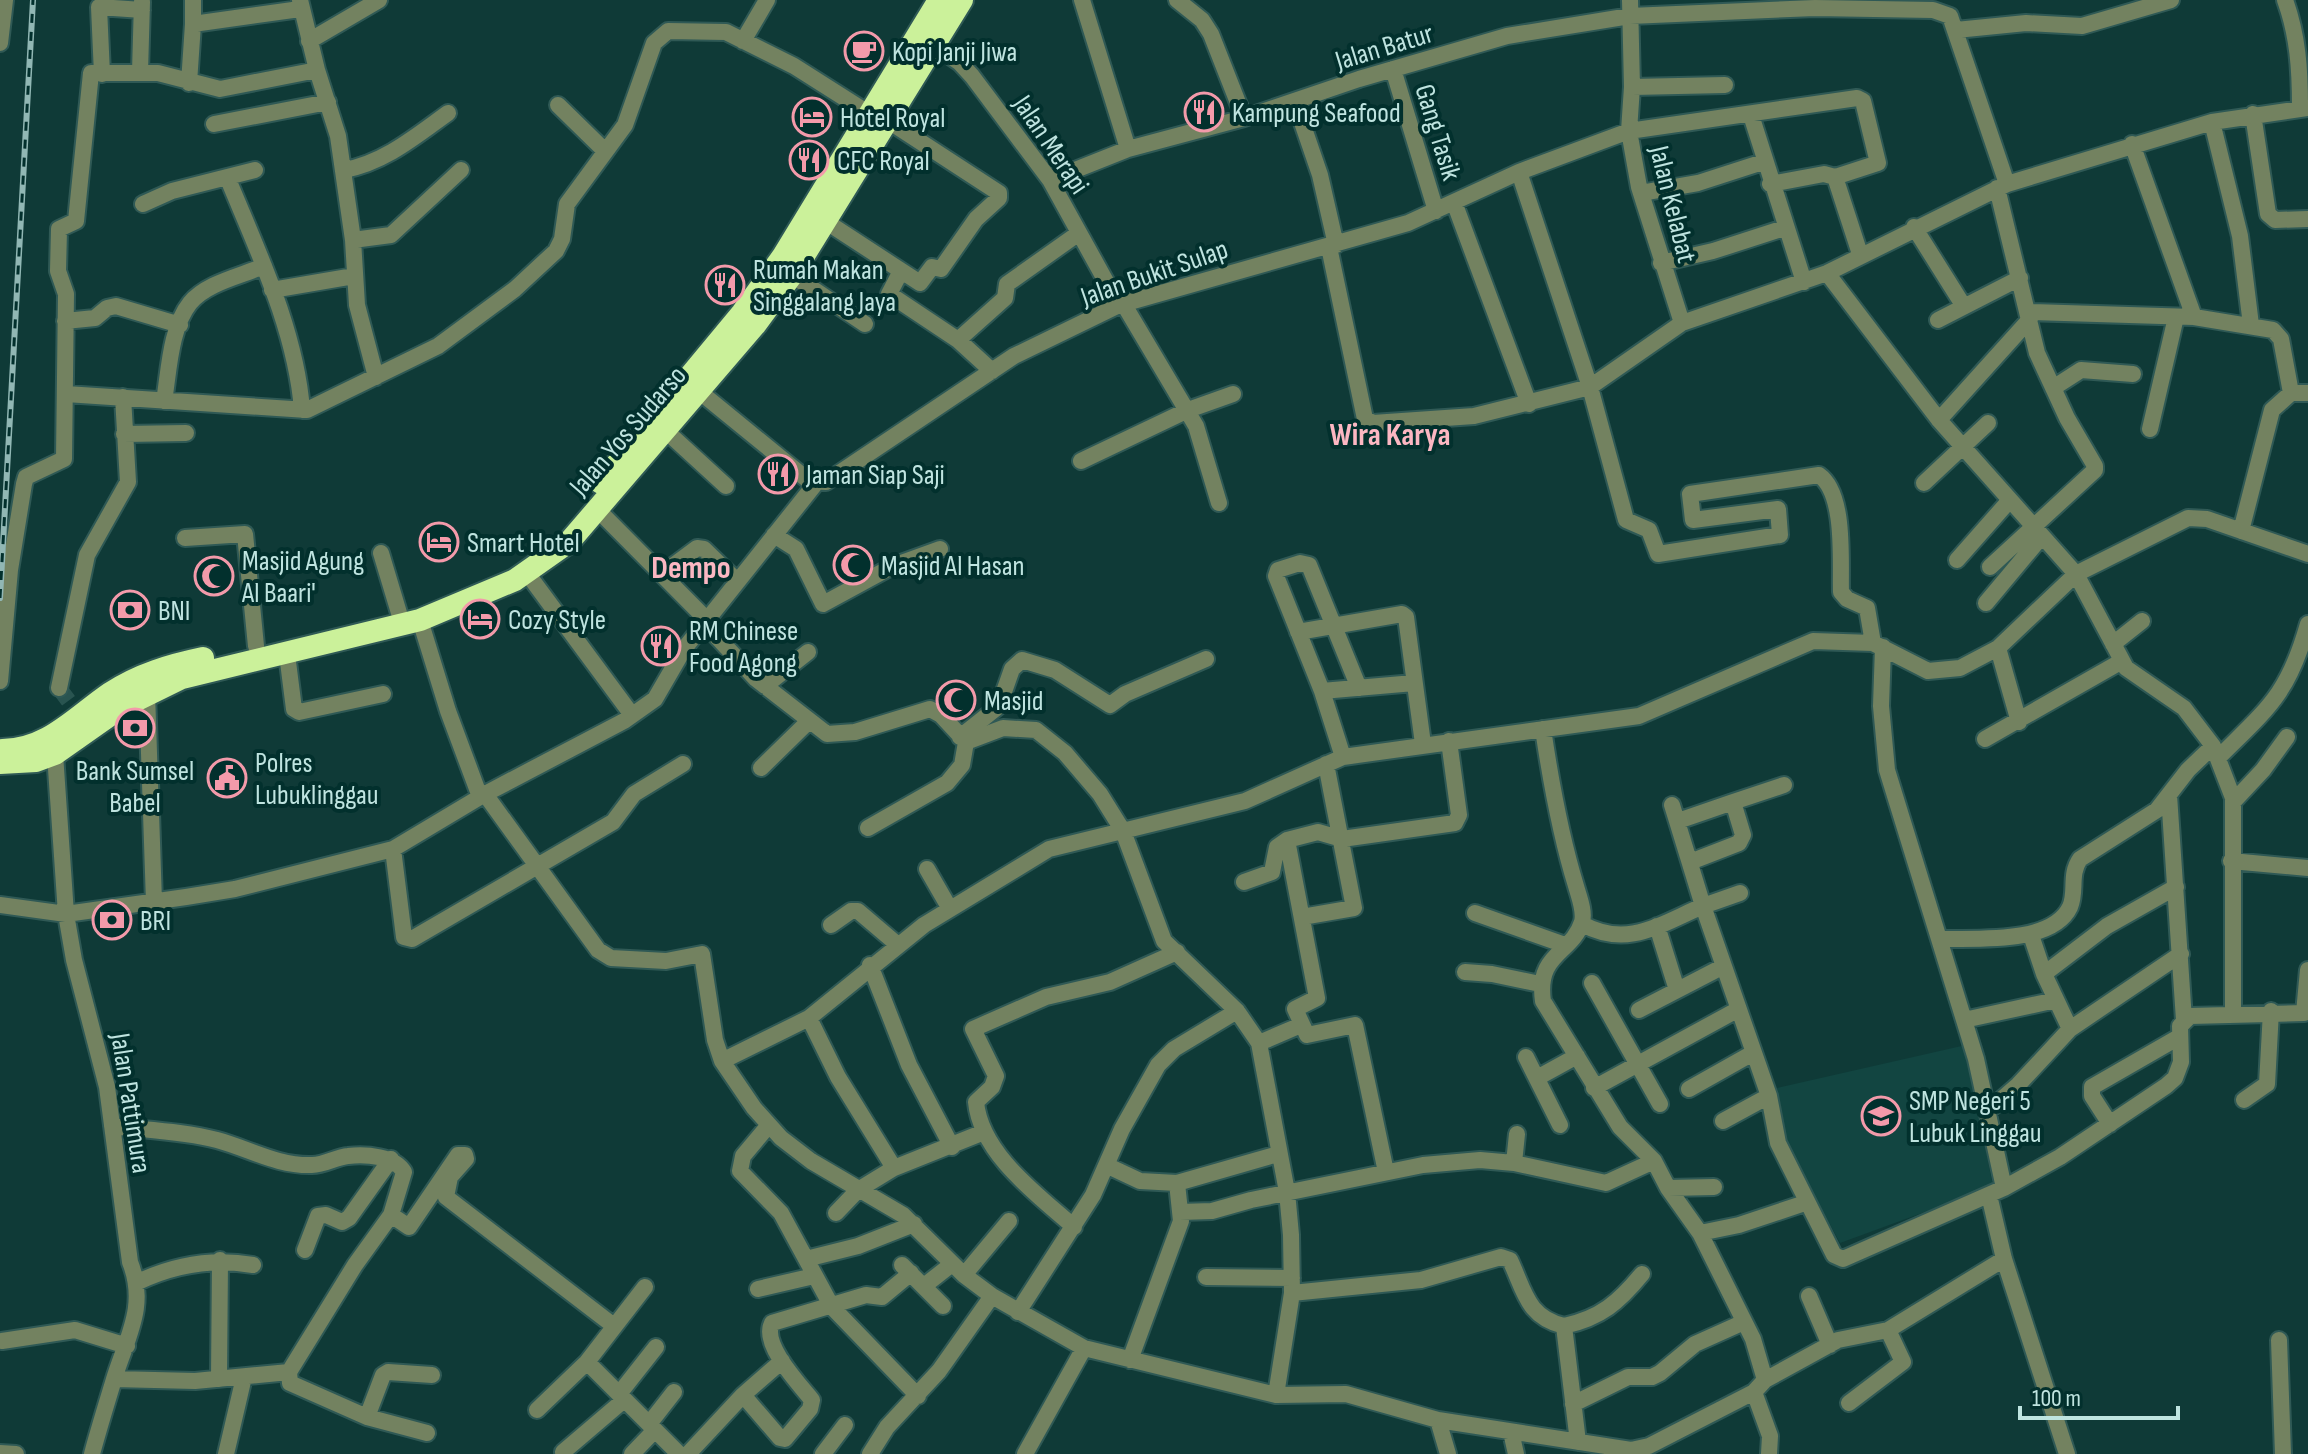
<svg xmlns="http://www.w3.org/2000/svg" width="2308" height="1454" font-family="'Sofia Sans Condensed',sans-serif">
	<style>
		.built { fill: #124541 }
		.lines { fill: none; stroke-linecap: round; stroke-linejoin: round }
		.minor-tunnel { stroke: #295450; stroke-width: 16; stroke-dasharray: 16 8; stroke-linecap: butt }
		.minor-casing { stroke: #2f5955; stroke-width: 20 }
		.highway-casing { stroke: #2f5955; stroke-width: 26 }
		.minor { stroke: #738260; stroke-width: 16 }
		.highway { stroke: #cbf19a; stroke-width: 22 }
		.rail-casing { stroke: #91b7b4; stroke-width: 6 }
		.rail { stroke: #02302d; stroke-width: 3; stroke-dasharray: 9; stroke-linecap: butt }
		.labels { text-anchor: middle; stroke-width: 8; stroke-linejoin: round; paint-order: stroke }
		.street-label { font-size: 28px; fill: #bfe4e0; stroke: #02302d }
		.poi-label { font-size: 28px; fill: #bfe4e0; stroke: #02302d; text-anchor: start }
		.quarter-label { font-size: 32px; font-weight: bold; fill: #fbb7c2; stroke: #02302d }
	</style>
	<rect width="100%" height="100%" fill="#0f3a37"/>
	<path class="built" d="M1966,1045L1993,1187L1840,1243L1786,1144L1777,1088Z"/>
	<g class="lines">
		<path class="minor-tunnel" d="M59,688L76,711"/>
		<defs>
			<path id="minor" d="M300,0L317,70L338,136L353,240L357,305L376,377
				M1082,0L1128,149
				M1177,0L1202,20L1211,34L1244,118
				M1630,0L1632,87L1629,131L1639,187L1682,323
				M2285,0C2298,36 2300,69 2300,108
				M193,24V0
				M1956,30L2026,23L2082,26L2171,0
				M927,40L960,63L972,76L1050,180L1119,305
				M309,41L379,0
				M743,41L767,0
				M0,43L5,0
				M1393,69L1436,211
				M140,72L142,2
				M102,74L99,7L142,10
				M189,83L193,24L300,9
				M1632,87L1725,85
				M1295,102L1320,175L1336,245
				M558,105L604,150
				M2253,114L2268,214L2275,220L2308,219
				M1751,115L1804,282
				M2212,122L2240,236L2251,325
				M214,124L328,102
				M2132,144L2194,317L2273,330L2281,339L2291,393H2308
				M344,170C384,163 416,136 448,113
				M1519,172L1590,387L1626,520L1649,530L1658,554L1780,535L1778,509L1693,520L1690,494L1819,475C1846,494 1840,562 1841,592L1847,599L1867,608L1873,643
				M228,179C258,252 296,331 302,410
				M1050,180L1128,149L1244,118L1359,79L1507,36L1630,16L1815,8L1933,10L1950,16L2007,184
				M1770,184L1824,174L1835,177L1860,254
				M1641,193L1698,183L1763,162
				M1454,202L1529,404
				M143,204L172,191L255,170
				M825,221L920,283L932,267L941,269L976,219L999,198V193L887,120
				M1914,227L1963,305
				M353,240L391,235L461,170
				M1329,247L1365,419L1373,423L1474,416L1590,387L1682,323L1827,273L2007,184L2212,122L2308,108
				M1661,263L1713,251L1784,228
				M901,271L889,294L958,340L992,371
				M1827,273L1939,420L2076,574L2126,668L2184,708L2213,746L2233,798V1013
				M792,275L865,324
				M272,290L354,276
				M1123,303L1196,426L1219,503
				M2028,312L2194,317
				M1938,320L2020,278
				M65,321L95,318L107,308L116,306L180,325
				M958,340L1005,298L1007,284L1079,233
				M2053,388L2081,370L2133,374
				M700,392L809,481L826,482L1014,356L1119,305L1408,223L1519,172L1629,131L1857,98L1863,101L1878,163L1835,177
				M66,394L307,410L438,346L515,289L556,251L562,239L567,204L625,125L654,43L668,31L726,32L794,66L868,113
				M164,401C169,372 170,328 190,303C206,283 241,276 264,266
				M1939,420L2030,319
				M2150,429L2176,317
				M666,431L726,486
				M124,434L186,433
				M1081,461L1188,410L1233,394
				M1924,483L1988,423
				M598,510L707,620
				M2241,531L2272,410L2291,393
				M774,535L796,549L823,604L893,566L940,549
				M185,538L245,534L256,646
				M381,553L399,613
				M1957,560L2009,501
				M1990,567L2095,470V466L2067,418L2037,353L1997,188
				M527,573L632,715
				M662,574L697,548L704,549L737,581
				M1986,603L2042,536
				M420,620L448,711L480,797
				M704,623L756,679L827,734L855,732L930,709L941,715L966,742
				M1298,632L1402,614L1406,617L1423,744
				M2113,644L2142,621
				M1883,647L1881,706L1887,770L1976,1059L2004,1188
				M1998,648L2019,722
				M287,654L294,709L299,712L383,694
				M0,681L10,570L24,484L26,477L64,459L66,294L58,271L59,229L76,221L91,73H158L220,89L317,70
				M765,686L808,652
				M59,688L87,555L128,482L123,397
				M1322,691L1414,683
				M147,693L154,902
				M1543,729C1551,783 1560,834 1576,886C1579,897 1585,911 1582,922C1572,954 1536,953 1543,1001L1620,1127L1654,1161L1668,1188L1700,1233L1753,1339L1765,1380
				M960,737L999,706L1012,669L1022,660L1055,670L1110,705L1125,694L1206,659
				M1985,739L2122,661
				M966,742L1003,728L1036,730L1065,753L1100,794L1123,831L1164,941L1237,1011L1259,1043L1287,1192L1291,1235L1292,1293L1276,1395
				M55,754L66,914L74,960L107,1087L130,1262C147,1305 128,1335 115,1376C107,1402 99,1428 92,1454
				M1343,757L1322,691L1276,576L1278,570L1300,563L1309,565L1359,688
				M2218,758C2268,708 2288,695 2308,624
				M761,768L809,721
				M485,794L598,950L611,958L666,961L702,954L715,1040L722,1061L754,1108L781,1138L811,1161L903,1215L964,1275L992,1296L1084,1348L1276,1395L1346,1394L1438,1420L1631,1450L1649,1446L1754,1392L1765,1380L1838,1340L1888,1330L2004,1259
				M2169,795L2184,1020
				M2234,801L2263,770L2287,737
				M1733,802L1784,785
				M1672,805L1703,906L1740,893
				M1678,821L1733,802L1743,835L1739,843L1690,862
				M868,828L947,783L962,765L966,742
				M393,849L404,937L412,939L613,822L634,794L683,764
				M2231,861L2308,868
				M927,869L950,909
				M1244,882L1272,872L1277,847L1287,840
				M0,905L66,914L186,897L235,889L393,849L485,794L624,721L655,699L684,649L816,483
				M1475,913L1565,945
				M1302,917L1354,908L1326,764
				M1582,924C1628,949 1660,924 1703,906L1769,1096L1778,1143L1834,1255L1843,1259L2004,1188L2060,1157L2166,1086L2175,1078L2181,1062L2180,1026L2190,1016L2304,1013L2308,970
				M831,925L851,911H858L898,945
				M1657,926L1677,990
				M2031,935L2044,974
				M1939,939C1974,938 2052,945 2070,907C2077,891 2069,875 2080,859L2157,810L2188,770L2213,746
				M870,965L909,1065L952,1147
				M1465,972L1492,974L1540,984
				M1592,983L1660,1104
				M1639,1010L1722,967
				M809,1018L838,1077L894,1168
				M1964,1020L2056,1000
				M2070,1029L2044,974L2107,926L2176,887
				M1259,1043L1301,1025
				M1526,1057L1560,1125
				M722,1061L809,1018L924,925L1049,849L1245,801L1343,757L1639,716L1813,641L1873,643L1928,671L1960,668L1998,648L2076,574L2188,518L2207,519L2308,554
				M1537,1078L1577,1056
				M1594,1088L1737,1010
				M1689,1089L1753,1053
				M2244,1100L2267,1084L2271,1011
				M1988,1111L2018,1085L2070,1029L2181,954
				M1723,1121L1769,1096
				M2110,1124L2092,1096V1087L2179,1037
				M769,1125L743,1156L740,1171L781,1213L832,1307L918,1396
				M112,1126C146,1130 183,1131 217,1140C250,1149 277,1166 312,1165C325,1165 336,1157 348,1156C366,1154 395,1156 404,1172L391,1215L355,1265L289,1372L195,1381L114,1379
				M1514,1163L1517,1134
				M1108,1166L1140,1181L1177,1183L1278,1154
				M1386,1172L1355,1025L1307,1035L1295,1009L1317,998L1287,840L1318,832L1342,839L1455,823L1459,815L1449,741
				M1668,1188L1714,1187
				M1989,1195L2004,1259L2067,1454
				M1180,1212L1212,1211L1251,1200L1423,1165L1480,1160L1514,1163L1606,1183L1654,1161
				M836,1213L858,1190L894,1168L984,1132
				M391,1215L409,1227L458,1155H465L466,1159L450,1177L446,1197L614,1326
				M1074,1227C1038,1195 981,1154 976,1102L992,1087L996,1076L973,1029L1046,997L1110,982L1177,952
				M1700,1233L1739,1225L1805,1203
				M305,1250L318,1216L326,1215L342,1222L349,1218L391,1159
				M806,1259L858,1246L914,1224
				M902,1265L943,1306
				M964,1275L1009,1221
				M1206,1277L1292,1278
				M138,1282C174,1265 213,1258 253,1265
				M924,1286L952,1264
				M758,1289L814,1276
				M1292,1293L1421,1280L1501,1257L1510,1260C1525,1292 1527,1317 1564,1326L1578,1442
				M1809,1296L1830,1345
				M1018,1312L1093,1195L1122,1129L1158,1065L1174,1049L1237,1011
				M1564,1326C1601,1318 1619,1302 1642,1274
				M2279,1340L2283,1454
				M2,1341L75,1330L127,1346
				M1130,1360L1181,1221L1177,1183
				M587,1362L679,1454
				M289,1372L290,1383L367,1417L427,1433
				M219,1379L220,1260
				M1754,1392L1770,1436L1769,1454
				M619,1394L656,1347
				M743,1395L782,1361
				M1849,1403L1903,1362L1888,1330
				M1573,1404L1628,1377H1652L1660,1373L1695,1344L1744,1322
				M537,1410L587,1362L645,1287
				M367,1417L383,1375L388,1372L432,1375
				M1438,1420L1448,1454
				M649,1424L674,1392
				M1511,1432L1516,1454
				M563,1452L624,1400
				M0,1453L16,1454
				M226,1454L244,1377
				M632,1454L655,1430
				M688,1454L743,1395L780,1438L785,1439L810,1409L812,1400C799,1384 761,1344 772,1323L866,1295L882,1297L911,1273
				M823,1454L845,1425
				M870,1454L887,1427L939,1371L992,1296
				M1025,1454L1084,1348"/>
			<path id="highway" d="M601,483L742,313L783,256L939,0
				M2,750C47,750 75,717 110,693C139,674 170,665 203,658
				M0,763L36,761L55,754L119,709L182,678L420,620L515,580L569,542L756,324L792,275L962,0"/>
		</defs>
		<use href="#minor" class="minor-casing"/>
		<use href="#highway" class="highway-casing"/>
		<use href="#minor" class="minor"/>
		<use href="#highway" class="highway"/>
		<defs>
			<path id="rail" d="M0,598L33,0"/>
		</defs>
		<use href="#rail" class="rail-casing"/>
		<use href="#rail" class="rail"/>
	</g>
	<defs>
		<symbol id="cafe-ring" viewBox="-11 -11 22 22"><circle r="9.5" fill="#02302d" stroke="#f39aaa" stroke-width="1.5"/><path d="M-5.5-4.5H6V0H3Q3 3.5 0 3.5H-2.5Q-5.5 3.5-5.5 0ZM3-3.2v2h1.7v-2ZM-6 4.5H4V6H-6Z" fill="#f39aaa"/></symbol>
		<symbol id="restaurant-ring" viewBox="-11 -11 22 22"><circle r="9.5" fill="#02302d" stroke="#f39aaa" stroke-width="1.5"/><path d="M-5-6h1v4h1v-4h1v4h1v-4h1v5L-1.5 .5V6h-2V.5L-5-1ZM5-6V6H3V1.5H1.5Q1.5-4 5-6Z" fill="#f39aaa"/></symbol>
		<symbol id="hotel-ring" viewBox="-11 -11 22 22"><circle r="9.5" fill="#02302d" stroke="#f39aaa" stroke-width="1.5"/><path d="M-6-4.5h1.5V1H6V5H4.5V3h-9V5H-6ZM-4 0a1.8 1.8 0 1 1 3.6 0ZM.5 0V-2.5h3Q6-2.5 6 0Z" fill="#f39aaa"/></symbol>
		<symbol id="mosque-ring" viewBox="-11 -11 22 22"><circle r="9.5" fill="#02302d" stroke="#f39aaa" stroke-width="1.5"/><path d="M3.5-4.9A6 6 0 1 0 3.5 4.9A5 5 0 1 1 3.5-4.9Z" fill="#f39aaa"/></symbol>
		<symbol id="bank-ring" viewBox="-11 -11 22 22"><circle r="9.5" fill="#02302d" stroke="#f39aaa" stroke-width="1.5"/><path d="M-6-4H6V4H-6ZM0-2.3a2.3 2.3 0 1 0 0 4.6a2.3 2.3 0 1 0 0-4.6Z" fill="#f39aaa"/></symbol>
		<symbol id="civic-ring" viewBox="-11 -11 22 22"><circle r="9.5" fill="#02302d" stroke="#f39aaa" stroke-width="1.5"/><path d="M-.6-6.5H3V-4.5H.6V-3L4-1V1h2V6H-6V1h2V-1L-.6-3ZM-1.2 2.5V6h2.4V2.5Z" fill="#f39aaa"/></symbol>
		<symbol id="school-ring" viewBox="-11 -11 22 22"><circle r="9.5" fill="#02302d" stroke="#f39aaa" stroke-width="1.5"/><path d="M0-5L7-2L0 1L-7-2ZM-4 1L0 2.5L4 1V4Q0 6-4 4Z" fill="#f39aaa"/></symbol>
	</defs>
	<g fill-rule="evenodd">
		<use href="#cafe-ring" x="842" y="29" width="44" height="44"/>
		<use href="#restaurant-ring" x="1182" y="90" width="44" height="44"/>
		<use href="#hotel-ring" x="790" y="95" width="44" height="44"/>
		<use href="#restaurant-ring" x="787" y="138" width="44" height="44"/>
		<use href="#restaurant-ring" x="703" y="263" width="44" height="44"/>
		<use href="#restaurant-ring" x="756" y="452" width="44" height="44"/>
		<use href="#hotel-ring" x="417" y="520" width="44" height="44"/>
		<use href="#mosque-ring" x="831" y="543" width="44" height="44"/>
		<use href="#mosque-ring" x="192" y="554" width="44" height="44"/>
		<use href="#bank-ring" x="108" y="588" width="44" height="44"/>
		<use href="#hotel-ring" x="458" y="597" width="44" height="44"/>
		<use href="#restaurant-ring" x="639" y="624" width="44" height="44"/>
		<use href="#mosque-ring" x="934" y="678" width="44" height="44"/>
		<use href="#bank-ring" x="113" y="706" width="44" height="44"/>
		<use href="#civic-ring" x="205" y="756" width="44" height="44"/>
		<use href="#bank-ring" x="90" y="898" width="44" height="44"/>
		<use href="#school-ring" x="1859" y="1094" width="44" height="44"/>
	</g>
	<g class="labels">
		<g class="street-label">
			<text transform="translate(1384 46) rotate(-17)" y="10">Jalan Batur</text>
			<text transform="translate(1439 132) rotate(73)" y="10">Gang Tasik</text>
			<text transform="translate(1052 144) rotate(56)" y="10">Jalan Merapi</text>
			<text transform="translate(1674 204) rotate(76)" y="10">Jalan Kelabat</text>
			<text transform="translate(1154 272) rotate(-19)" y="10">Jalan Bukit Sulap</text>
			<text transform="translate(627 430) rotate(-49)" y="10">Jalan Yos Sudarso</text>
			<text transform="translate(132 1103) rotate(81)" y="10">Jalan Pattimura</text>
		</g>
		<g class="poi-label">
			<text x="892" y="61">Kopi Janji Jiwa</text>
			<text x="1232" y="122">Kampung Seafood</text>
			<text x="840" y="127">Hotel Royal</text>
			<text x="837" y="170">CFC Royal</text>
			<text x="753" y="279">Rumah Makan<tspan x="753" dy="32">Singgalang Jaya</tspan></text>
			<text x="806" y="484">Jaman Siap Saji</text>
			<text x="467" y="552">Smart Hotel</text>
			<text x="242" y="570">Masjid Agung<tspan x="242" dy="32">Al Baari'</tspan></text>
			<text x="881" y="575">Masjid Al Hasan</text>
			<text x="158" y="620">BNI</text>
			<text x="508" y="629">Cozy Style</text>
			<text x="689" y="640">RM Chinese<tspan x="689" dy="32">Food Agong</tspan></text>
			<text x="984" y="710">Masjid</text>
			<text x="255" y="772">Polres<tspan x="255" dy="32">Lubuklinggau</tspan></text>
			<text x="135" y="780" text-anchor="middle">Bank Sumsel<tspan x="135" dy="32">Babel</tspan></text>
			<text x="140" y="930">BRI</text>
			<text x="1909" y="1110">SMP Negeri 5<tspan x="1909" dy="32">Lubuk Linggau</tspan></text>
		</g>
		<g class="quarter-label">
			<text x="1390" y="445">Wira Karya</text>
			<text x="691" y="578">Dempo</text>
		</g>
	</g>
	<path d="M2020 1406v12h158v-12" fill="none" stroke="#bfe4e0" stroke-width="4"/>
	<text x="2032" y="1406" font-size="24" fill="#bfe4e0" stroke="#02302d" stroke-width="6" paint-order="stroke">100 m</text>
</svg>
